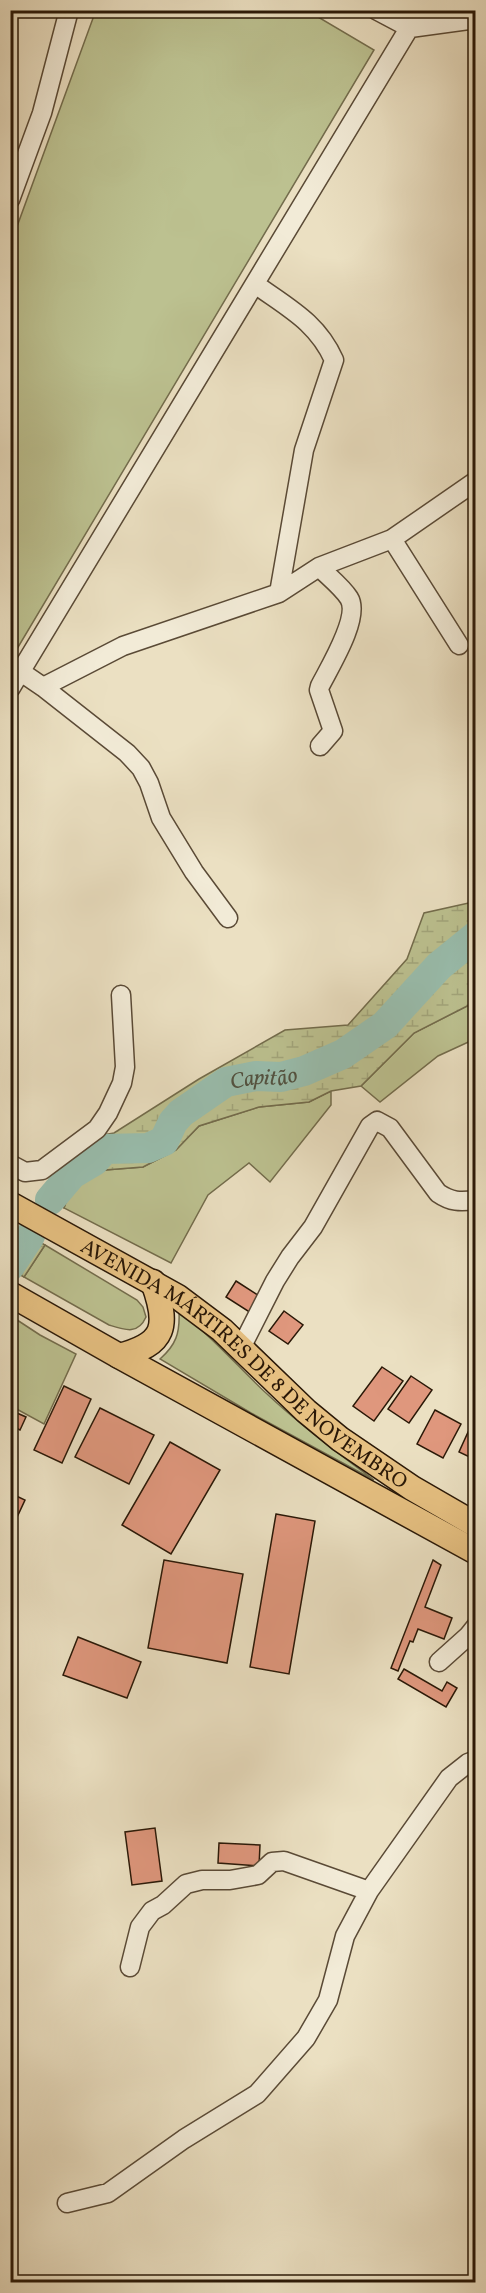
<svg xmlns="http://www.w3.org/2000/svg" width="486" height="2293" font-family="Vollkorn,serif">
	<style>
		.green { fill: #bcc190; stroke: #736c4c; stroke-width: 1.5 }
		.wetland { fill: url(#wetland-marsh); stroke: #736c4c; stroke-width: 1.5 }
		.lines { fill: none; stroke-linecap: round; stroke-linejoin: round }
		.river { stroke: #99beae; stroke-width: 30 }
		.building { fill: #df977d; stroke: #2a1807; stroke-width: 1.5 }
		.minor-casing { stroke: #5a4a36; stroke-width: 21 }
		.major-casing { stroke: #2a1807; stroke-width: 27 }
		.minor { stroke: #f2ebd7; stroke-width: 18 }
		.major { stroke: #e6c081; stroke-width: 24 }
		.labels { text-anchor: middle; stroke-width: 5; stroke-linejoin: round; paint-order: stroke }
		.street-label { font-size: 21px; fill: #2a1807; stroke: #f2ebd7 }
		.water-label { font-size: 22px; font-style: italic; fill: #515241; stroke: #f2ebd7 }
	</style>
	<defs>
		<pattern id="wetland-marsh" width="20" height="14" patternUnits="userSpaceOnUse" patternTransform="scale(1.5)"><rect width="20" height="14" fill="#bcc190"/><path d="M1 5h8M5 5V1M11 12h8M15 12V8" fill="none" stroke="#a2a57b"/></pattern>
	</defs>
	<rect width="100%" height="100%" fill="#ebe0c2"/>
	<filter id="stains"><feTurbulence type="fractalNoise" baseFrequency=".00333" numOctaves="4"/><feColorMatrix values="0 0 0 0 .2 0 0 0 0 .09 0 0 0 0 .02 0 0 0 .5 -.17"/></filter>
	<radialGradient id="worn" r=".72"><stop offset=".6" stop-color="#630" stop-opacity="0"/><stop offset="1" stop-color="#630" stop-opacity=".3"/></radialGradient>
	<path class="green" d="M96,10L308,11L374,50L11,659V243Z
		M475,1002V1039L438,1056L380,1102L361,1086L414,1033Z
		M331,1091V1105L270,1182L249,1163L208,1195L171,1263L64,1208L68,1196L74,1187L92,1176L105,1170L143,1167L176,1150L199,1126L259,1107L309,1102Z
		M45,1245L137,1300L143,1307L146,1317C138,1335 125,1330 109,1325L24,1277Z
		M179,1312C212,1336 237,1366 266,1393C300,1425 337,1452 374,1480L251,1413L160,1359C176,1345 180,1333 179,1312Z
		M11,1316L40,1335L76,1354L44,1424L11,1406Z"/>
	<path class="wetland" d="M473,902L475,903V1002L414,1033L361,1086L331,1091L309,1102L259,1107L199,1126L176,1150L143,1167L105,1170L92,1176L74,1187L68,1196L64,1208L38,1193L103,1135L114,1133L199,1079L285,1030L348,1025L407,959L424,913Z
		M17,1229L45,1245L24,1277L11,1270V1239Z"/>
	<g class="lines">
		<g class="river">
			<path id="s1" d="M50,1200L72,1174L94,1161L105,1149L148,1148L164,1141L173,1122L181,1113L226,1082L256,1076L281,1077L304,1071L343,1054L385,1025L439,966L476,936"/>
			<path d="M10,1266L30,1236"/>
		</g>
	</g>
	<path class="building" d="M236,1281L261,1297L251,1313L226,1297Z
		M284,1311L303,1325L288,1344L269,1331Z
		M382,1367L403,1381L374,1421L353,1406Z
		M411,1376L432,1390L409,1423L388,1409Z
		M64,1386L91,1399L62,1463L34,1450Z
		M100,1408L154,1435L129,1484L75,1457Z
		M10,1410L26,1417L20,1430L10,1425Z
		M435,1410L461,1424L443,1458L417,1444Z
		M469,1430L476,1433V1460L459,1452Z
		M170,1442L220,1470L171,1554L122,1525Z
		M10,1493L25,1500L12,1528L10,1527Z
		M276,1514L315,1521L289,1674L250,1667Z
		M164,1560L243,1574L227,1663L148,1648Z
		M433,1560L441,1565L425,1607L452,1618L444,1639L418,1629L413,1642L410,1641L398,1671L391,1668Z
		M78,1637L141,1662L127,1698L63,1675Z
		M404,1669L442,1691L447,1682L457,1688L446,1707L398,1679Z
		M155,1828L162,1881L132,1885L125,1832Z
		M219,1843L260,1845L259,1866L218,1863Z"/>
	<g class="lines">
		<defs>
			<path id="minor" d="M376,10L410,28L476,19
				M10,200L42,113L69,10
				M255,284C288,308 317,322 334,360L304,450L279,593
				M392,539L459,645
				M319,567C329,577 342,587 349,598C361,617 329,668 320,686L319,690L333,731L320,746
				M21,672L43,687L123,646L279,593L319,567L392,539L476,481
				M43,687L127,753L141,768L149,783L161,818L194,872L228,918
				M10,689L420,10
				M10,1164L25,1172L42,1170L97,1129L108,1113L122,1083L125,1067L121,995
				M241,1348L275,1281L290,1257L313,1227L370,1126L377,1121L390,1128L438,1193C451,1202 460,1202 476,1200
				M439,1662L468,1636L476,1626
				M130,1967L140,1927L152,1911L163,1905L186,1884L202,1880H230L258,1875L272,1862L284,1861L369,1891
				M67,2203L108,2193L184,2139L257,2094L306,2038L328,2000L345,1936L369,1891L449,1778L468,1763L476,1760"/>
			<g id="major">
				<path id="s2" d="M10,1204L178,1297L222,1330L306,1411L340,1439L412,1488L476,1525"/>
				<path d="M10,1294L119,1356L476,1552"/>
				<path d="M119,1356C166,1344 169,1326 153,1282"/>
			</g>
		</defs>
		<use href="#minor" class="minor-casing"/>
		<use href="#major" class="major-casing"/>
		<use href="#minor" class="minor"/>
		<use href="#major" class="major"/>
	</g>
	<g class="labels">
		<g class="street-label">
			<text dy="7" stroke="none"><textPath href="#s2" startOffset="285">AVENIDA MÁRTIRES DE 8 DE NOVEMBRO</textPath></text>
		</g>
		<g class="water-label">
			<text dy="8" stroke="none"><textPath href="#s1" startOffset="262">Capitão</textPath></text>
		</g>
	</g>
	<rect width="486" height="2293" fill="none" stroke="#ebe0c2" stroke-width="36"/>
	<rect x="12" y="12" width="462" height="2269" fill="none" stroke="#2a1807" stroke-width="3"/>
	<rect x="18" y="18" width="450" height="2257" fill="none" stroke="#2a1807" stroke-width="1.5"/>
	<rect width="100%" height="100%" filter="url(#stains)"/>
	<rect width="100%" height="100%" fill="url(#worn)"/>
</svg>
